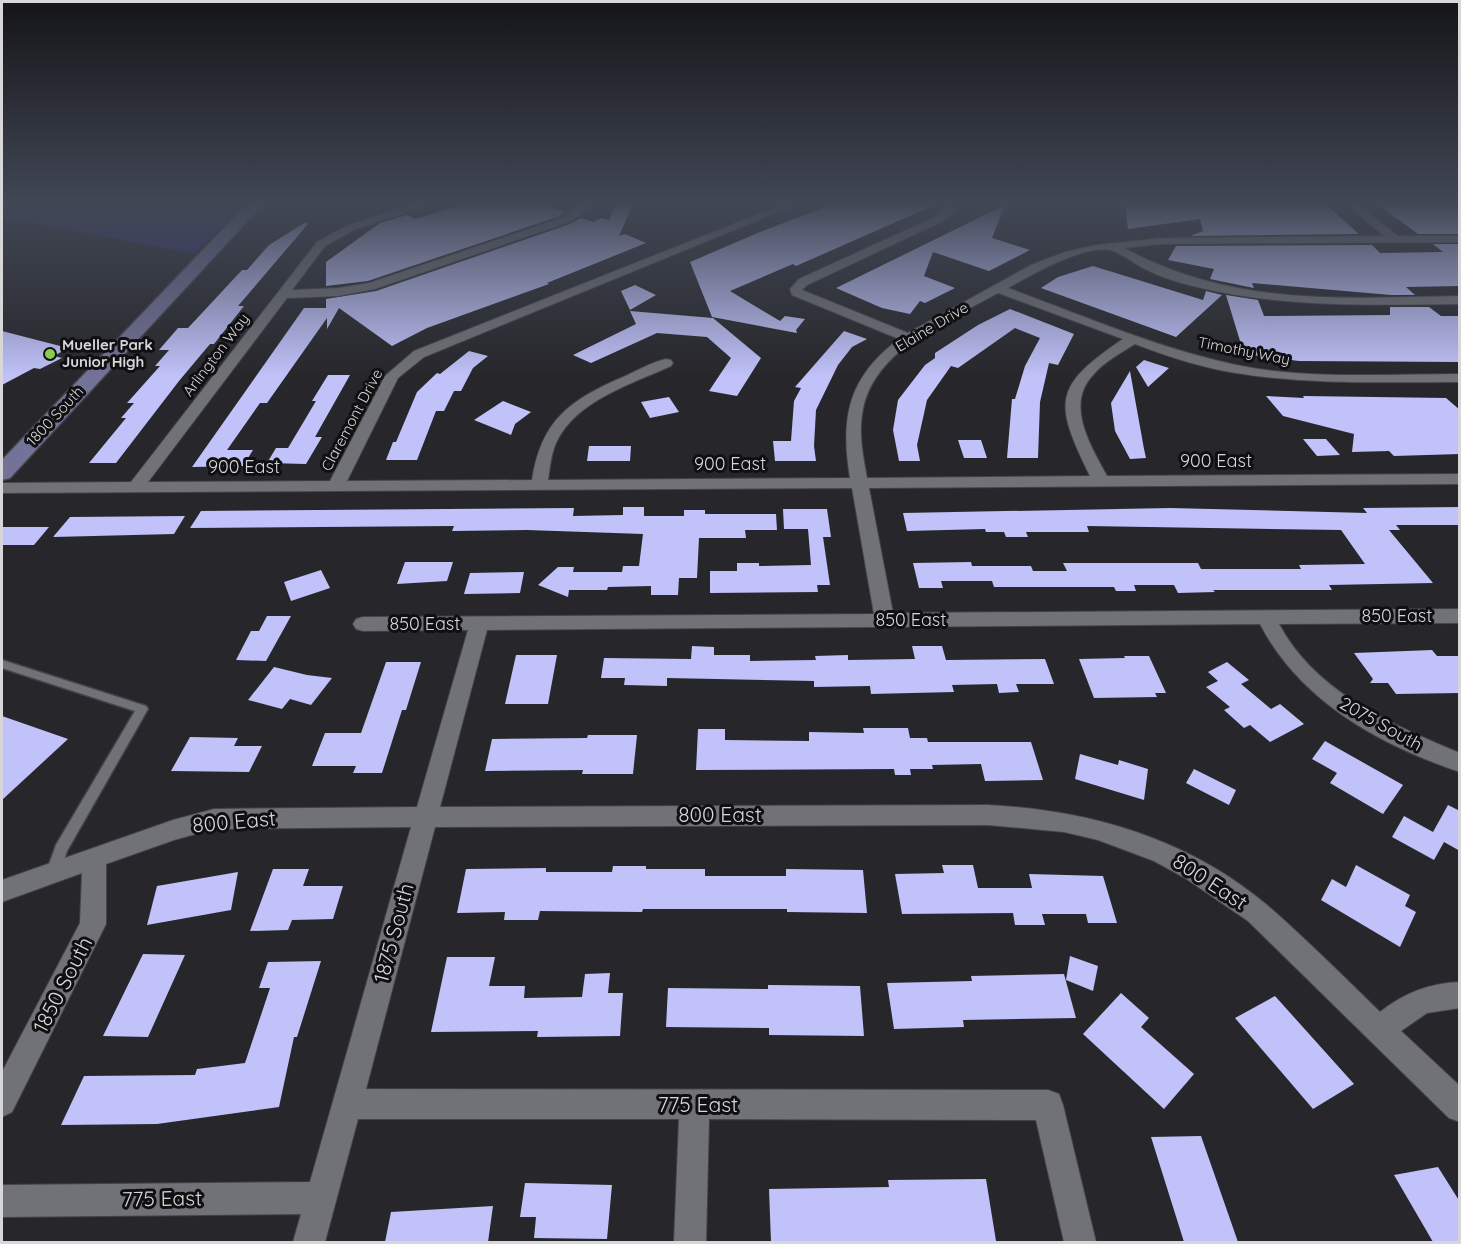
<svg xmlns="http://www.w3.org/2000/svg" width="1461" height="1244" font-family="Quicksand,sans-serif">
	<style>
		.green { fill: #332e6f }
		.building { fill: #c0c2f9 }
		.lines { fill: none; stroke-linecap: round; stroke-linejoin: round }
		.lane-casing { stroke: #444447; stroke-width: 3 }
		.street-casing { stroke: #444447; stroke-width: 2 }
		.secondary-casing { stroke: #444447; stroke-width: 3 }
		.lane { fill: #717277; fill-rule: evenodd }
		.street { fill: #717277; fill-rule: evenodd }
		.secondary { fill: #737299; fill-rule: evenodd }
		.poi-dot { fill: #88cf49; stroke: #101012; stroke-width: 2 }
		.labels { text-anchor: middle; stroke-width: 6; stroke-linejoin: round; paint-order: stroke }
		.far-street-label { font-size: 15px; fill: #d7d7da; stroke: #101012 }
		.far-poi-label { font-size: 15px; font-weight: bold; fill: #d7d7da; stroke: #101012; text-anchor: start }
		.street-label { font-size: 18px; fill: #d7d7da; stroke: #101012 }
		.near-street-label { font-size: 21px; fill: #d7d7da; stroke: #101012 }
	</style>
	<rect width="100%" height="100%" fill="#27272b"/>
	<path class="green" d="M2,203H244L195,254L2,217Z"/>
	<path class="building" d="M467,203H538L565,212L560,216L368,281L326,286V262L380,223L407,215L415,219Z
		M616,203L633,204L619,236L625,234L646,243L547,283L549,284L427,328L392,346L339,308L327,329V318L267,403H260L227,450H253L243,466L192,467L304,308H326V299L376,291L570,224L581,218L593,222L602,218L609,220Z
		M836,203H939L796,266L793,264L730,291L780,321L785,316L805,319L796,330L797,333L712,317L690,262L760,232Z
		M1125,203H1324L1359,234L1190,236L1203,231L1200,219L1128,229Z
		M1376,203H1460V234H1418Z
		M1005,205L992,238L1030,250L989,271L933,252L924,276L955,288L925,303L920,301L910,314L882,308L836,288Z
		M306,222L308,224L238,306H244L214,344H210L179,381L116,463H89L126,418H121L134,403H127L160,366H155L169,350H159L178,328H188L242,270H247L269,245Z
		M1433,244H1460V286L1406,287L1415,295H1391L1252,283L1254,288L1210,279L1214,269L1168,260L1176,246L1372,245L1380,253L1443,252Z
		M1093,266L1203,300L1206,291L1222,295L1176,337L1041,288L1058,277Z
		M635,285L656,295L630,310L621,291Z
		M1226,295L1258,300L1264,316L1390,315V307H1429L1441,316H1460V362L1299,361L1244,354Z
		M1010,309L1074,334L1058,365L1049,363L1040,402L1038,458H1007L1012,399H1015L1025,366L1040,338L1015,328L958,368L951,366L927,400L917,445L920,461H899L893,430L898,400L925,365L935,358V353L978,325Z
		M630,311L713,318L761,358L737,396L709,391L731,358L707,337L657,333L591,363L573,355L636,324Z
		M2,331L68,348L54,356L62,358L40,369L34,368L2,385Z
		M844,331L867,339L852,347L838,365L816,410L814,446L816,461H775L773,441H791L794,401L801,388L795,387Z
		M469,351L488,356L473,368L461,391H454L444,411H436L417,460H386L393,442H396L417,392L437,373L440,374Z
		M1144,360L1169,368L1148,387L1136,367Z
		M1130,371L1144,449L1146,458L1130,459L1115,431L1111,403Z
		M328,375H350L315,437H322L306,464L267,463L276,448H288L316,401H312Z
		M1266,396L1304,398L1303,396L1446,398L1460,410V454L1394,456L1389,451L1352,452L1354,434L1283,416Z
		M669,397L679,412L650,418L641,402Z
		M503,401L531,412L515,424L511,435L474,420Z
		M1303,439H1326L1340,455L1317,456Z
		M958,440H981L987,458H964Z
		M589,446H631L630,461H587Z
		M623,507H644V516H684V510H705V514H776L777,530H745L746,538H699L697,578H679L678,595H651V586L608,587L607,590H569L568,597L538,585L558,567H574L573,572H622L623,566H639L643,534L527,530L452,531L454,526L190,528L201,511L574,508L573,516L623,515Z
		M1460,507V525H1396L1400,530H1389L1433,583L1329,585L1332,590H1213L1215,592L1178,593L1174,585H1134L1136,591H1116L1114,587H994L992,581H941L943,588H919L913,563L971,562L972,566H1031L1033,571H1067L1063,563H1198L1201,569H1301L1299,565L1365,564L1341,530L1087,526L1089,532H1026L1028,537H1006L1004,532H986L985,529L907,531L903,513L1171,508L1367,513L1363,508Z
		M783,509H827L831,537H823L830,585H817L818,592L710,593V571H737V563H759V566L811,565L808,529H784Z
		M185,516L174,534L53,537L70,517Z
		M2,527H49L34,545H2Z
		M405,562H453L447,581L397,584Z
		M321,570L330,588L291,601L284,582Z
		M524,572L520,593L464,594L470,573Z
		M267,616H291L266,661L236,660L251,631H259Z
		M692,646L714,647V655H750V661L816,660L815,656L848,655V660L915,659L912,646H942L946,660L1045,659L1054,684H1016L1019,692L999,693L997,684L952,685L954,692L871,694L870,686L814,687V681L667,678V686L624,685L625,678H601L604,658L691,659Z
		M1432,650L1437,656H1460V693L1396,694L1388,683H1370L1373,679L1354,653Z
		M516,655H557L548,704H505Z
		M1124,656H1149L1166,693H1155L1157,697L1094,698L1079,659L1125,658Z
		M386,662H421L406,710H402L382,773H353L356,766H312L325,733H361Z
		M1227,662L1249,680L1241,684L1271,709L1280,704L1304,724L1270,742L1250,725L1244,728L1224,710L1230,707L1206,687L1218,681L1208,672Z
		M274,667L307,675L332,678L311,705L290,699L282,709L248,700Z
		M2,716L68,739L2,800Z
		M863,728H908L910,738H927L928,742H1031L1043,780L985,781L981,764L932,765L933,769H910L911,775H895L894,769L696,770L698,729H725V740L809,741V732L864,733Z
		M588,735H637L633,774H582L583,770L485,771L492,739L587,738Z
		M190,737L238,738L234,746H262L249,772L171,771Z
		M1325,741L1403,785L1383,814L1330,783L1337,773L1312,759Z
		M1080,754L1118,765L1119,760L1148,769L1144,800L1075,779Z
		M1194,769L1236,790L1229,805L1186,783Z
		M1448,805L1460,811V851L1444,842L1434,860L1392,837L1404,816L1433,832Z
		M942,865H973L978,888H1032L1029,874L1103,876L1117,923H1088L1086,914H1042L1045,925H1015L1013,913L902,914L895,874L944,873Z
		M1356,865L1410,895L1405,906L1416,912L1400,947L1321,900L1332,879L1346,887Z
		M613,866H646V869H705V876H786V869L863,870L867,913L787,912V909H643L642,912L540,911L538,920H504L505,912L457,913L466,869L546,868V872H612Z
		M273,869H309L303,886H343L333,919L292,920L288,930L250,931Z
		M238,872L231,910L147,925L157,886Z
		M143,954L185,955L148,1037L103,1036Z
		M1070,956L1098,966L1093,991L1066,980Z
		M447,957H495L489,986H525L524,998L582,997L585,974L610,973L608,993H623L620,1036L537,1037L538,1031L431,1032Z
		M321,961L297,1037H294L279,1107L157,1124L61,1125L84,1076L195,1075L197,1069L245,1063L270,988H259L268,962Z
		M1064,974L1076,1018L963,1020L964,1027L894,1029L887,983L972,981L971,976Z
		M768,985L860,986L864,1036L769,1035V1028L666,1027L668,988L768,989Z
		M1121,993L1149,1018L1141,1027L1194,1074L1164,1109L1083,1034Z
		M1275,996L1354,1084L1313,1109L1235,1018Z
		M1201,1136L1238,1242H1184L1151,1137Z
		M1438,1167L1460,1202V1242H1433L1394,1175Z
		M986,1179L996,1241L771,1242L769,1189L889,1187L888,1180Z
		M525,1183L612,1185L607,1239L534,1238L536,1217H520Z
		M493,1206L488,1242H385L391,1212Z"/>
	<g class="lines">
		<defs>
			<path id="lane" d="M2,660L146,706L148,709L67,851L58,877L53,879L48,877L46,873L56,845L135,711L2,668Z"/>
			<path id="street" d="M420,203H435L356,229L325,246L292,290L338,288L369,283L561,218L581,203H592L581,215L569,222L375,289L338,296L287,298L148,482L330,481L385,376L414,351L786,203H800L424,357L398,378L347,481L532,480C541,420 570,400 623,377C637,371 651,362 666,359L671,360L673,363L671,366C632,384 576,400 556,443C551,454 550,468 548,480L850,478C840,418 848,377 899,339L792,295L790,289L799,279L935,217L945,209L947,203H957L954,212L943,221L807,285L802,290L908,333L1031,265L1065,252L1096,245L1162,238L1384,236L1345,203H1356L1398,236H1460V242L1162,244L1124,248C1233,307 1340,298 1460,296V304C1371,305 1284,308 1197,287C1180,283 1161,277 1145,269C1134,264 1121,252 1109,250C1081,246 1031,275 1008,288C1081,315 1155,347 1232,364C1303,380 1387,374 1460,374V382C1385,382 1310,385 1236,373C1202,368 1167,356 1135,344C1121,353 1105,361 1094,374C1064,404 1091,446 1107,476L1460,474V484L869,488L893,613L1460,609V623L1279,624C1316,693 1391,724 1460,753V772C1379,745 1300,701 1260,624L487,630L440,807L988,805C1090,810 1187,838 1267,905C1306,939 1343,976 1380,1012C1404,993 1429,983 1460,982V1008L1427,1013L1401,1031L1460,1086V1122L1449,1118L1248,921L1185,878L1154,861L1098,840L1064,832L988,825L435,827L366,1089L1048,1090L1059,1094L1063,1105L1096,1242H1064L1036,1120L709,1119L706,1242H674L679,1119H358L325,1242H293L301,1214L2,1217V1185L310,1182L411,827L214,829L174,840L106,864V924L12,1112L2,1117V1072L80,923L82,873L2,902V880L173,820L214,809L417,807L468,630L363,631L356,629L353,624L356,619L363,617L874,614L852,488L2,493V483L131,482L317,242L348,225ZM998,293L1123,339C1052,387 1054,402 1090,476L867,478C863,456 858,432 863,409C876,347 949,321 998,293Z"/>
			<path id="secondary" d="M248,203H264L10,478L2,480V460Z"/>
		</defs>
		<use href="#lane" class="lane-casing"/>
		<use href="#street" class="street-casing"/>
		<use href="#secondary" class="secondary-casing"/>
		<use href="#lane" class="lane"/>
		<use href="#street" class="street"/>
		<use href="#secondary" class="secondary"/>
	</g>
	<linearGradient id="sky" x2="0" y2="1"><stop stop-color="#151518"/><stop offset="0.54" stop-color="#414755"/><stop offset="1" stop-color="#414755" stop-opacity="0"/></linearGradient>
	<rect width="1461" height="377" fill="url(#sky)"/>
	<circle class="poi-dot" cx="50" cy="354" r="6"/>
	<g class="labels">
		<g class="far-street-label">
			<text transform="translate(932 327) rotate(-31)" y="5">Elaine Drive</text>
			<text transform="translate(1244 351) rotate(11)" y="5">Timothy Way</text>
			<text transform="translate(216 355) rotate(-53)" y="5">Arlington Way</text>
			<text transform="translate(55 416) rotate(-47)" y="5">1800 South</text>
			<text transform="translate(352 420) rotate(-62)" y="5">Claremont Drive</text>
		</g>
		<g class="far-poi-label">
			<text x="62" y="350">Mueller Park<tspan x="62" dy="17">Junior High</tspan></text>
		</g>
		<g class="street-label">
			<text x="1216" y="467">900 East</text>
			<text x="730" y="470">900 East</text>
			<text x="244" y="473">900 East</text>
			<text x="1397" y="622">850 East</text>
			<text x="911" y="626">850 East</text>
			<text x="425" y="630">850 East</text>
			<text transform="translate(1381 724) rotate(29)" y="6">2075 South</text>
		</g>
		<g class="near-street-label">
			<text x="720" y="822">800 East</text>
			<text transform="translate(234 822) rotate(-5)" y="7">800 East</text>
			<text transform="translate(1210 882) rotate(33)" y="7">800 East</text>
			<text transform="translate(394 933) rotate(-75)" y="7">1875 South</text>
			<text transform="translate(63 985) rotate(-63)" y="7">1850 South</text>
			<text x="698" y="1112">775 East</text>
			<text transform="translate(162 1199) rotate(-1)" y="7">775 East</text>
		</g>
	</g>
	<rect width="1461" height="1244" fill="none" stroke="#d7d7da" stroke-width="6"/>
</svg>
